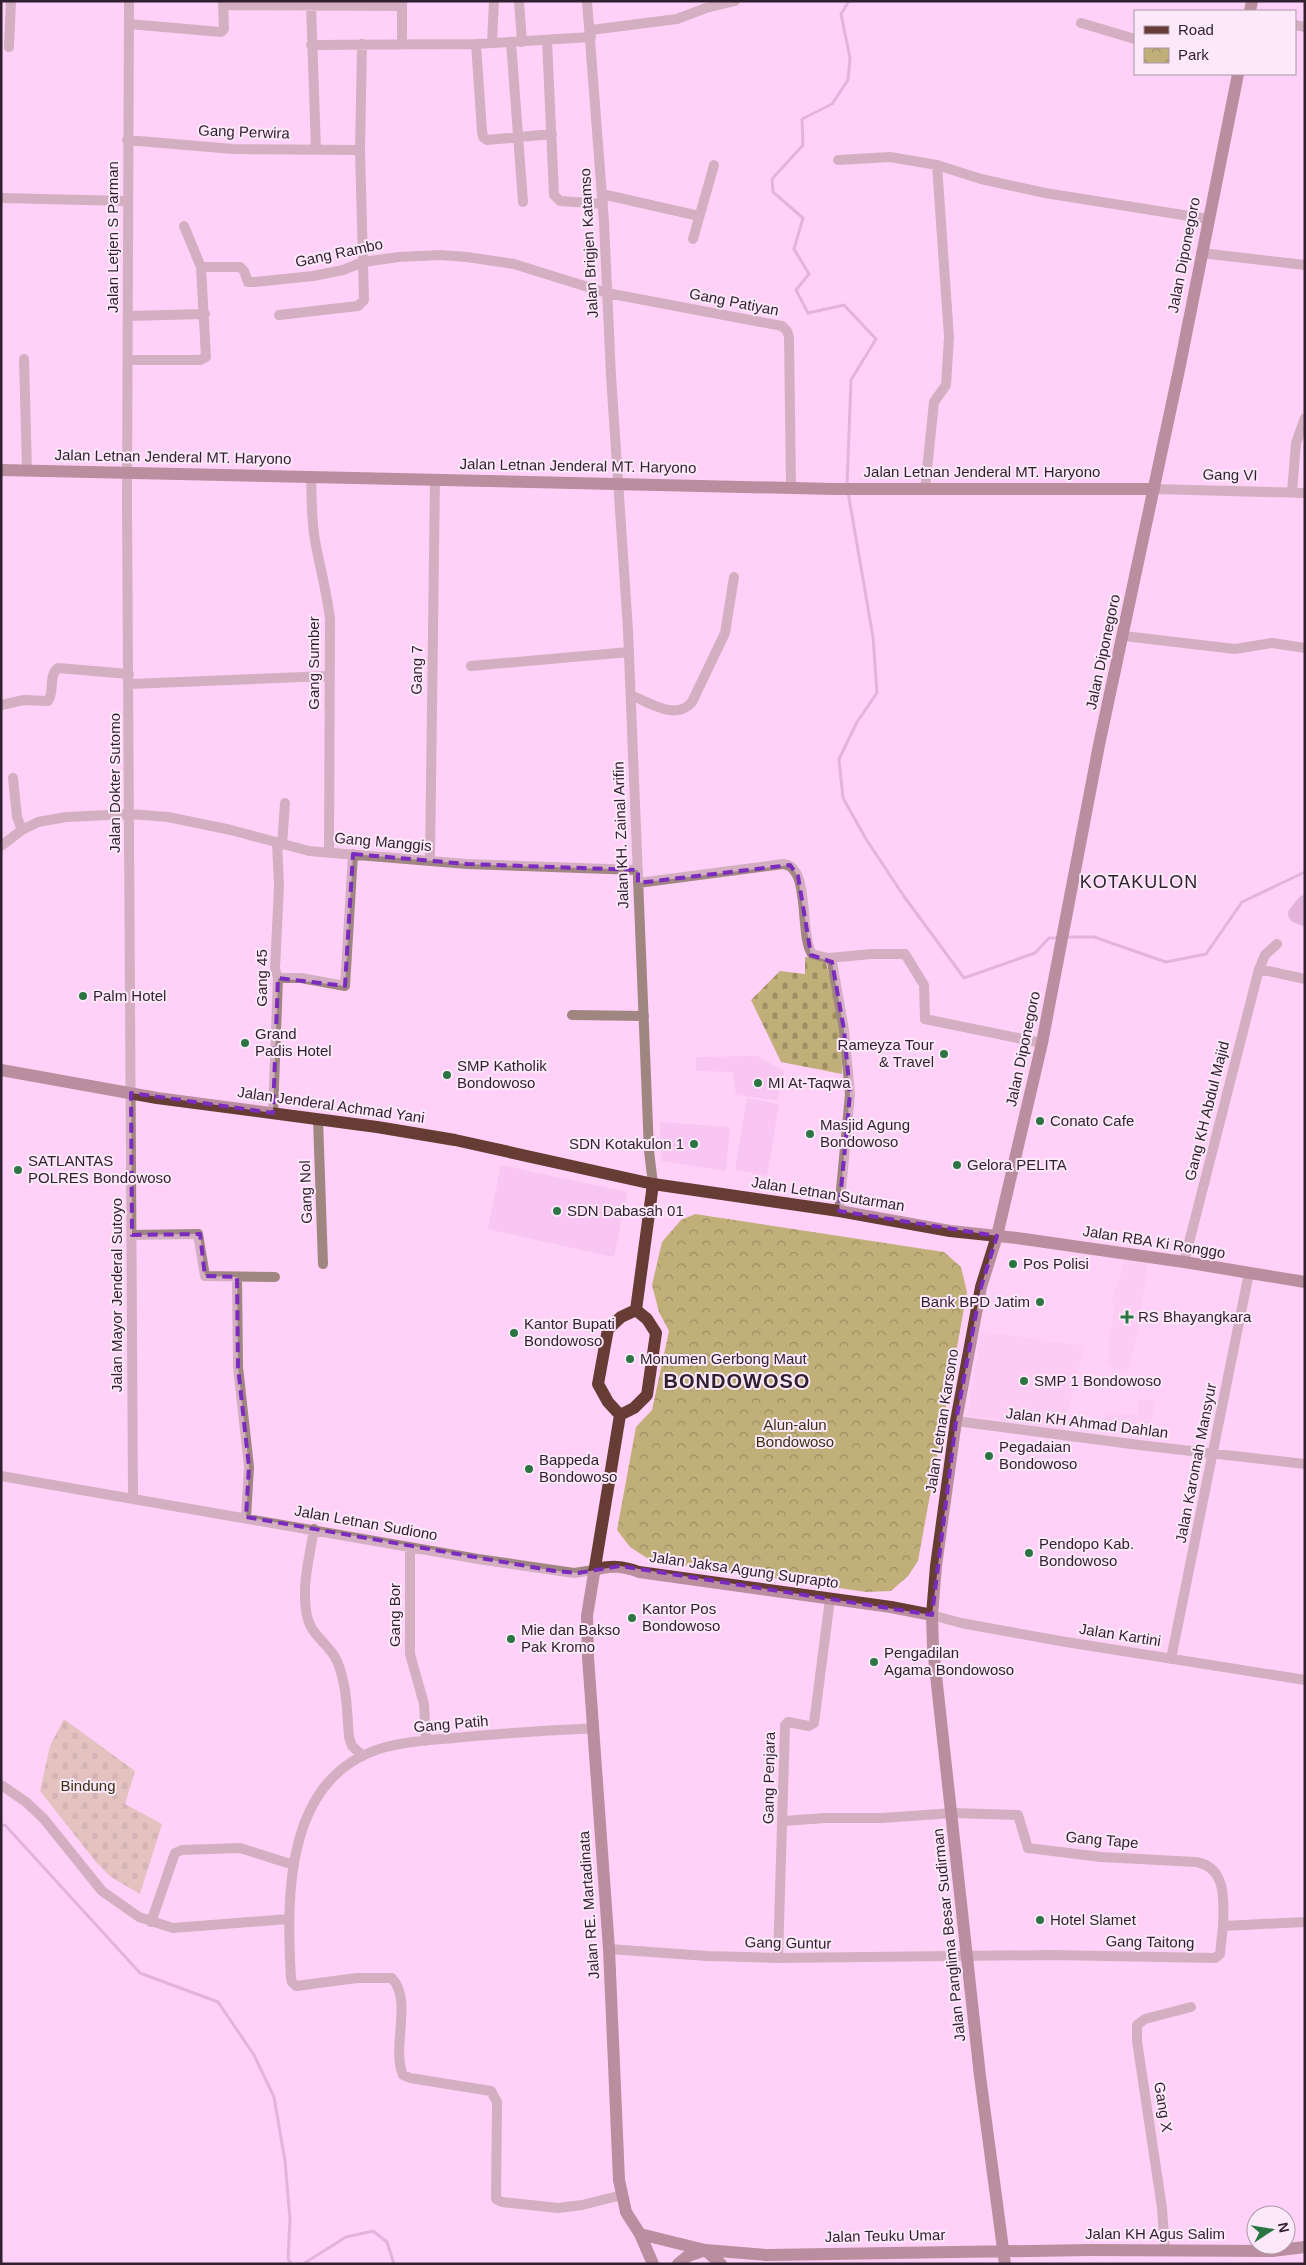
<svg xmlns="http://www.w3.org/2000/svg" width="1306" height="2265" font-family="Arial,sans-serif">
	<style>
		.built { fill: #f9c5f2 }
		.cemetery { fill: url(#cemetery-stones) }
		.park { fill: url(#park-crowns) }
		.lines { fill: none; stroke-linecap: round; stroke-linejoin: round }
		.stream { stroke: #c38fbc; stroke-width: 3 }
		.river { stroke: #c38fbc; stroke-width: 18 }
		.minor { stroke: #a08681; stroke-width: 10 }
		.major { stroke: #663c34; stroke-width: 12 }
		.marked { fill: none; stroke: #7b2cbf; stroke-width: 4; stroke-dasharray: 10 6; stroke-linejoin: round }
		.poi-dot { fill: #2b7542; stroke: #fbe8f8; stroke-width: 2 }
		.labels { text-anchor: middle; stroke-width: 4; stroke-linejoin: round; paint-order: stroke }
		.street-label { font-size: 15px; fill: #301f2e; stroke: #fbe8f8 }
		.poi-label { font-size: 15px; fill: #301f2e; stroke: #fbe8f8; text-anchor: start }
		.park-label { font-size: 15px; fill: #3b3114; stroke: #fbe8f8 }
		.quarter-label { font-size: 18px; letter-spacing: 1px; fill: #301f2e; stroke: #fbe8f8 }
		.district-label { font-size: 20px; font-weight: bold; letter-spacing: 1px; fill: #301f2e; stroke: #fbe8f8 }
	</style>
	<defs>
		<pattern id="cemetery-stones" width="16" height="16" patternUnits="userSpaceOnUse" patternTransform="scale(1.25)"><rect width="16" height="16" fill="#c1af7a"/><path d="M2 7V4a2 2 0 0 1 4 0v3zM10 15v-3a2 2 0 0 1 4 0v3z" fill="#9d8e64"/></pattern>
		<pattern id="park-crowns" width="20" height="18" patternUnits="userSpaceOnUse" patternTransform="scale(1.25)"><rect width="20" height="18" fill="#c1af7a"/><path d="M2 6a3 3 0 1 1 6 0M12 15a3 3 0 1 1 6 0" fill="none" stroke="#9d8e64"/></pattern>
	</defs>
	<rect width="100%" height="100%" fill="#ffd1f8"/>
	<path class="built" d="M757,1056L784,1071L777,1100L736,1095L733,1072L696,1071V1057Z
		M747,1098L779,1104L767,1176L735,1170Z
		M660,1122L730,1127L726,1171L661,1161Z
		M501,1165L627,1192L614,1257L488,1229Z
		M1126,1259L1148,1262L1139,1328L1128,1374L1107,1365L1109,1334L1115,1307L1111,1301Z
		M981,1331L1084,1346L1064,1430L967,1416Z
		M1139,1399L1154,1400L1151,1432L1116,1428L1115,1434L1104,1433L1106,1412L1138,1415Z
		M785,2256L980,2262L983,2264H773Z"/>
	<path class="cemetery" d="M805,957L825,960L841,1015L842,1074L781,1062L751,1000L780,971L805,974Z
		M64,1719L135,1771L125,1804L162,1824L140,1894L111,1877L96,1862L40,1791L50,1746Z"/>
	<path class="park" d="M695,1214L944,1252L961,1267L967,1292L918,1561L908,1576L891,1591L866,1592L650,1560L630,1547L617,1530L636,1427L652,1410L669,1331L659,1312L652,1285L662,1242L681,1220Z"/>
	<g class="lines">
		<path class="stream" d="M847,486L851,380L876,339L844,305L808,313L796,290L809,274L794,249L803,218L773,192L772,179L803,145L802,119L832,104L848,80L850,58L841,14L849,1
			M848,492L873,637L877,693L857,722L839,759L843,798L866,839L903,895L964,978L1035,953L1049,938H1059
			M1065,937H1094L1166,962L1206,954L1242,902L1305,872
			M1,1826L5,1825L140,1973L218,2002L254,2055L274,2097L285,2161L290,2219L288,2259L292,2264
			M303,2264L346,2237L373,2231L387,2242L394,2264"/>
		<path class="river" d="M1305,904L1297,914L1305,917"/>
		<path class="minor" d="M129,1L127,502L133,1497
			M402,1V43
			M519,1L522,42
			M587,1L604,222L611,376L628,630L649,1151L653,1184
			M223,5L402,6
			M311,6L316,149
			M1081,23L1135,39
			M129,24L221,32L224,29L223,1
			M1295,25L1305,27
			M591,30L677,19L706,8L735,1
			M547,40L554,195L560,201L603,204
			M511,42L523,202
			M492,43L494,1
			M476,44L482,131L483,137L487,140L552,134
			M311,45L476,44L591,37
			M9,47L11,1
			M127,140L233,149L360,150
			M838,160L890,157L937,165L981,179L1045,193L1208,219
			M602,194L699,216
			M1,198L127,201
			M693,239L714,165
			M1201,253L1305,265
			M201,267H240L244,271L248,282H255L313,276L343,270L363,262L399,257L440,255L467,257L514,264L607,293L782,326L787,331L789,337L791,487
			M279,315L358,306L364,300L360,150L362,44
			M128,316L205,314
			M24,359L27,470
			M128,360H200L206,357L201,267L184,226
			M311,476C312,500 311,523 316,546C321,571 327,594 330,619L329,852
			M925,489L934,402L946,385L949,337L937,165
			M1154,489L1305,493
			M1292,492L1296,443L1305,418
			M1124,636L1235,649L1272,643L1305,648
			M471,666L629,652
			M129,684L328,676
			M631,695C650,703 676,721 692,702L725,633L734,577
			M1,705L24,700L48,701C55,692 48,675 58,668L129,674
			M13,778L17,817L22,830
			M282,845L285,803
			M1,846L22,830L38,822L66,817L130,814L168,817L231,830L309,851L467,864L638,870
			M430,861L435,479
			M638,883L783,864C811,865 799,936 812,954L828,958L832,962L844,1030L850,1094L839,1211
			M829,958L871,954H905L924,985L925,1019L1042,1043
			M1259,969L1305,979
			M278,978H301L345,986L353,854
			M572,1015L644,1016
			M273,1113L278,978L275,969L279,886L277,843
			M318,1119L323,1264
			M132,1235L198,1234L205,1276L275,1277
			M1184,1262L1259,969L1265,955L1277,944
			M237,1277L238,1367L249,1467L246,1517
			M956,1421L1139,1445L1305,1464
			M1,1476L478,1559L574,1573L594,1570
			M314,1529C310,1555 302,1583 306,1610C309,1637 328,1641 337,1661C347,1684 347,1712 349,1737L352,1746L363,1756
			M410,1547V1654L424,1704L426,1741
			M932,1615L961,1623L1060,1641L1305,1680
			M1171,1659L1249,1273
			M594,1728C547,1731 500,1733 454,1738C432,1740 408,1741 386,1747C285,1774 286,1894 291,1978L292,1982L296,1986L357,1978H392C413,2001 391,2047 403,2075L410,2078L491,2091L497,2102L496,2199L502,2202L558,2208L582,2205L622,2195
			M1,1785L26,1802L44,1819L102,1891L139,1917L173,1928L288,1919
			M783,1821L826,1818H882L953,1813L1018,1815L1028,1848L1101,1857L1196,1862C1227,1867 1224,1902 1223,1926
			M151,1922L175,1853L182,1850L240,1848L294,1865
			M609,1949L707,1956L778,1958L1052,1955L1215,1958L1220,1954L1223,1926L1305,1922
			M778,1958L785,1725L788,1722L809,1726L814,1723L830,1599
			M1165,2251L1162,2208L1137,2041V2025L1145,2019L1191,2007"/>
		<path class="major" d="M1250,11L1252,1
			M1,470L834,489H1154
			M1,1070L157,1098L377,1127L455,1140L653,1184L839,1211L950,1231L1017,1238L1184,1262L1305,1282
			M636,1310L653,1184
			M620,1415L587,1616L588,1657L609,1949L619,2180L626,2212L640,2234L653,2264
			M620,1415L608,1402L598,1384L608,1329L621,1317L636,1310
			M620,1415L634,1408L647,1395L656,1333L647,1319L636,1310
			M594,1570C611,1565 623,1566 639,1572L891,1607L932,1615
			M640,2234L705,2250L766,2255L1090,2250L1272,2251L1305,2247
			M678,2264L688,2256L705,2250L721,2264
			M1005,2264L980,2076L933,1648L932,1615L936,1566L956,1421L981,1287L997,1236L1042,1043L1099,745L1179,370L1238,74"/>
	</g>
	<path d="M0 0H1306V2265H0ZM353,854L467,864L638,870V883L790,865L798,876L811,955L832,962L844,1030L850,1094L839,1211L997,1236L981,1287L956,1421L932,1615L620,1566L578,1573L555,1571L246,1517L249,1467L238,1367L237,1277L205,1276L200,1234L132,1235L131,1093L273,1113L278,978L345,986Z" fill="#ffd1f8" fill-opacity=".55" fill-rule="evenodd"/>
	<path class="marked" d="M353,854L467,864L638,870V883L790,865L798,876L811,955L832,962L844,1030L850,1094L839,1211L997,1236L981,1287L956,1421L932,1615L620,1566L578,1573L555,1571L246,1517L249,1467L238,1367L237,1277L205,1276L200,1234L132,1235L131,1093L273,1113L278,978L345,986Z"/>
	<g class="poi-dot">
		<circle cx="83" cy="996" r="5"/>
		<circle cx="245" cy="1043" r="5"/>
		<circle cx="944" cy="1054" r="5"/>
		<circle cx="447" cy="1075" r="5"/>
		<circle cx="758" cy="1083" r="5"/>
		<circle cx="1040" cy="1121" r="5"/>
		<circle cx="810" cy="1134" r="5"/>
		<circle cx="694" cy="1144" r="5"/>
		<circle cx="957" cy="1165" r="5"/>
		<circle cx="18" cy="1170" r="5"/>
		<circle cx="557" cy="1211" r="5"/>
		<circle cx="1013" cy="1264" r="5"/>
		<circle cx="1040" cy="1302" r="5"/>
		<path d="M1124.5 1309.5h5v5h5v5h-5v5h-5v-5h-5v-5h5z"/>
		<circle cx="514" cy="1333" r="5"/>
		<circle cx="630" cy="1359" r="5"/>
		<circle cx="1024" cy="1381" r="5"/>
		<circle cx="989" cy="1456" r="5"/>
		<circle cx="529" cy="1469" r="5"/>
		<circle cx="1029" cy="1553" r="5"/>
		<circle cx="632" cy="1618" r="5"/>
		<circle cx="511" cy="1639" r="5"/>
		<circle cx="874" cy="1662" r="5"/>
		<circle cx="1040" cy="1920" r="5"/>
	</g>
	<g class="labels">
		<g class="street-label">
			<text transform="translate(244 132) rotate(2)" y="5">Gang Perwira</text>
			<text transform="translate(113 237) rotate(-90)" y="5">Jalan Letjen S Parman</text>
			<text transform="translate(589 243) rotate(-93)" y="5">Jalan Brigjen Katamso</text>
			<text transform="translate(339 253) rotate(-12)" y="5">Gang Rambo</text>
			<text transform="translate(1184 255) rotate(-79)" y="5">Jalan Diponegoro</text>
			<text transform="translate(734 302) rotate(11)" y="5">Gang Patiyan</text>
			<text transform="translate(173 457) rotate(1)" y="5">Jalan Letnan Jenderal MT. Haryono</text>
			<text transform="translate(578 466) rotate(1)" y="5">Jalan Letnan Jenderal MT. Haryono</text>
			<text x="982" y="477">Jalan Letnan Jenderal MT. Haryono</text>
			<text transform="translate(1230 475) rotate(1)" y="5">Gang VI</text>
			<text transform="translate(1103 652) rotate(-78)" y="5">Jalan Diponegoro</text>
			<text transform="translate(314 663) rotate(-90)" y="5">Gang Sumber</text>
			<text transform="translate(417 670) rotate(-89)" y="5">Gang 7</text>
			<text transform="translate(115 783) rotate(-90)" y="5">Jalan Dokter Sutomo</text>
			<text transform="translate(621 835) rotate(-92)" y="5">Jalan KH. Zainal Arifin</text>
			<text transform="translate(383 842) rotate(5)" y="5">Gang Manggis</text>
			<text transform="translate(262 978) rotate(-90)" y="5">Gang 45</text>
			<text transform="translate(1023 1049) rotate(-78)" y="5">Jalan Diponegoro</text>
			<text transform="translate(331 1105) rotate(8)" y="5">Jalan Jenderal Achmad Yani</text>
			<text transform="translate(1207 1111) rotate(-76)" y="5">Gang KH Abdul Majid</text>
			<text transform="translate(306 1192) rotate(-92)" y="5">Gang Nol</text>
			<text transform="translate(828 1194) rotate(9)" y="5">Jalan Letnan Sutarman</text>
			<text transform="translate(1154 1242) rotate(9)" y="5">Jalan RBA Ki Ronggo</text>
			<text transform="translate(117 1295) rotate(-90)" y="5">Jalan Mayor Jenderal Sutoyo</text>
			<text transform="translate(942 1421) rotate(-81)" y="5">Jalan Letnan Karsono</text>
			<text transform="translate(1087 1423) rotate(7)" y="5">Jalan KH Ahmad Dahlan</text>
			<text transform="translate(1196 1463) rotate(-79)" y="5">Jalan Karomah Mansyur</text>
			<text transform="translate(366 1523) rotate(10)" y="5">Jalan Letnan Sudiono</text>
			<text transform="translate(744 1570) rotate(8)" y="5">Jalan Jaksa Agung Suprapto</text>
			<text transform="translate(395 1615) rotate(-90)" y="5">Gang Bor</text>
			<text transform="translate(1120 1635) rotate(9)" y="5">Jalan Kartini</text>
			<text transform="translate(451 1724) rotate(-5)" y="5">Gang Patih</text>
			<text transform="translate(769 1778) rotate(-89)" y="5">Gang Penjara</text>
			<text transform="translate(1102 1840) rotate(5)" y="5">Gang Tape</text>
			<text transform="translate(589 1905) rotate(-94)" y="5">Jalan RE. Martadinata</text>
			<text transform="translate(949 1935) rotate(-96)" y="5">Jalan Panglima Besar Sudirman</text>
			<text transform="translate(1150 1942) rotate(1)" y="5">Gang Taitong</text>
			<text transform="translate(788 1943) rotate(1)" y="5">Gang Guntur</text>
			<text transform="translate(1163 2107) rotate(81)" y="5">Gang X</text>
			<text x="1155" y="2239">Jalan KH Agus Salim</text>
			<text transform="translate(885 2236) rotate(-1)" y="5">Jalan Teuku Umar</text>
		</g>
		<g class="poi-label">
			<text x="93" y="1001">Palm Hotel</text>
			<text x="255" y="1039">Grand<tspan x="255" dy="17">Padis Hotel</tspan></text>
			<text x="934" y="1050" text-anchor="end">Rameyza Tour<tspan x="934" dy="17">&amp; Travel</tspan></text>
			<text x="457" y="1071">SMP Katholik<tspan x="457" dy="17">Bondowoso</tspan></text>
			<text x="768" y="1088">MI At-Taqwa</text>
			<text x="1050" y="1126">Conato Cafe</text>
			<text x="820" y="1130">Masjid Agung<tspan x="820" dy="17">Bondowoso</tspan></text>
			<text x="684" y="1149" text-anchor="end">SDN Kotakulon 1</text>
			<text x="28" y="1166">SATLANTAS<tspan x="28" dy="17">POLRES Bondowoso</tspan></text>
			<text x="967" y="1170">Gelora PELITA</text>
			<text x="567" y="1216">SDN Dabasah 01</text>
			<text x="1023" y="1269">Pos Polisi</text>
			<text x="1030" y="1307" text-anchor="end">Bank BPD Jatim</text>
			<text x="1138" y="1322">RS Bhayangkara</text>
			<text x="524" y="1329">Kantor Bupati<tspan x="524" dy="17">Bondowoso</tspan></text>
			<text x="640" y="1364">Monumen Gerbong Maut</text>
			<text x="1034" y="1386">SMP 1 Bondowoso</text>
			<text x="999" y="1452">Pegadaian<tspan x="999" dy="17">Bondowoso</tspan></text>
			<text x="539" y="1465">Bappeda<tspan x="539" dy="17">Bondowoso</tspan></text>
			<text x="1039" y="1549">Pendopo Kab.<tspan x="1039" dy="17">Bondowoso</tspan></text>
			<text x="642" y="1614">Kantor Pos<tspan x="642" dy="17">Bondowoso</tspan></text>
			<text x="521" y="1635">Mie dan Bakso<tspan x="521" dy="17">Pak Kromo</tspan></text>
			<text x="884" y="1658">Pengadilan<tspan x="884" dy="17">Agama Bondowoso</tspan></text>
			<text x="1050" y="1925">Hotel Slamet</text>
		</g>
		<g class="park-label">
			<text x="795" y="1430">Alun-alun<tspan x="795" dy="17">Bondowoso</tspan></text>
			<text x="88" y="1791">Bindung</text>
		</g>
		<g class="quarter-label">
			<text x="1139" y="888">KOTAKULON</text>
		</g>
		<g class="district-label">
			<text x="737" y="1388">BONDOWOSO</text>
		</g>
	</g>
	<rect width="1306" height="2265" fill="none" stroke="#301f2e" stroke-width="5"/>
	<rect x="1134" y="10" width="162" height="65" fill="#fbe8f8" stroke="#aa98a7"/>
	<rect x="1144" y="26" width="25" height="8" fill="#663c34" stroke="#aa98a7"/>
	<text x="1178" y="35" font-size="15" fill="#301f2e">Road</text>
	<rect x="1144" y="48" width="25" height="15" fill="url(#park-crowns)" stroke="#aa98a7"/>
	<text x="1178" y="60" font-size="15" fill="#301f2e">Park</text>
	<g transform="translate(1271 2230) rotate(78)"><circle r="24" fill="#fbe8f8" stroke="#aa98a7"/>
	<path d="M0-4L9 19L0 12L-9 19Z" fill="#2b7542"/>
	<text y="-8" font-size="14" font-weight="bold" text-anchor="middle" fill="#301f2e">N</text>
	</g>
</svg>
